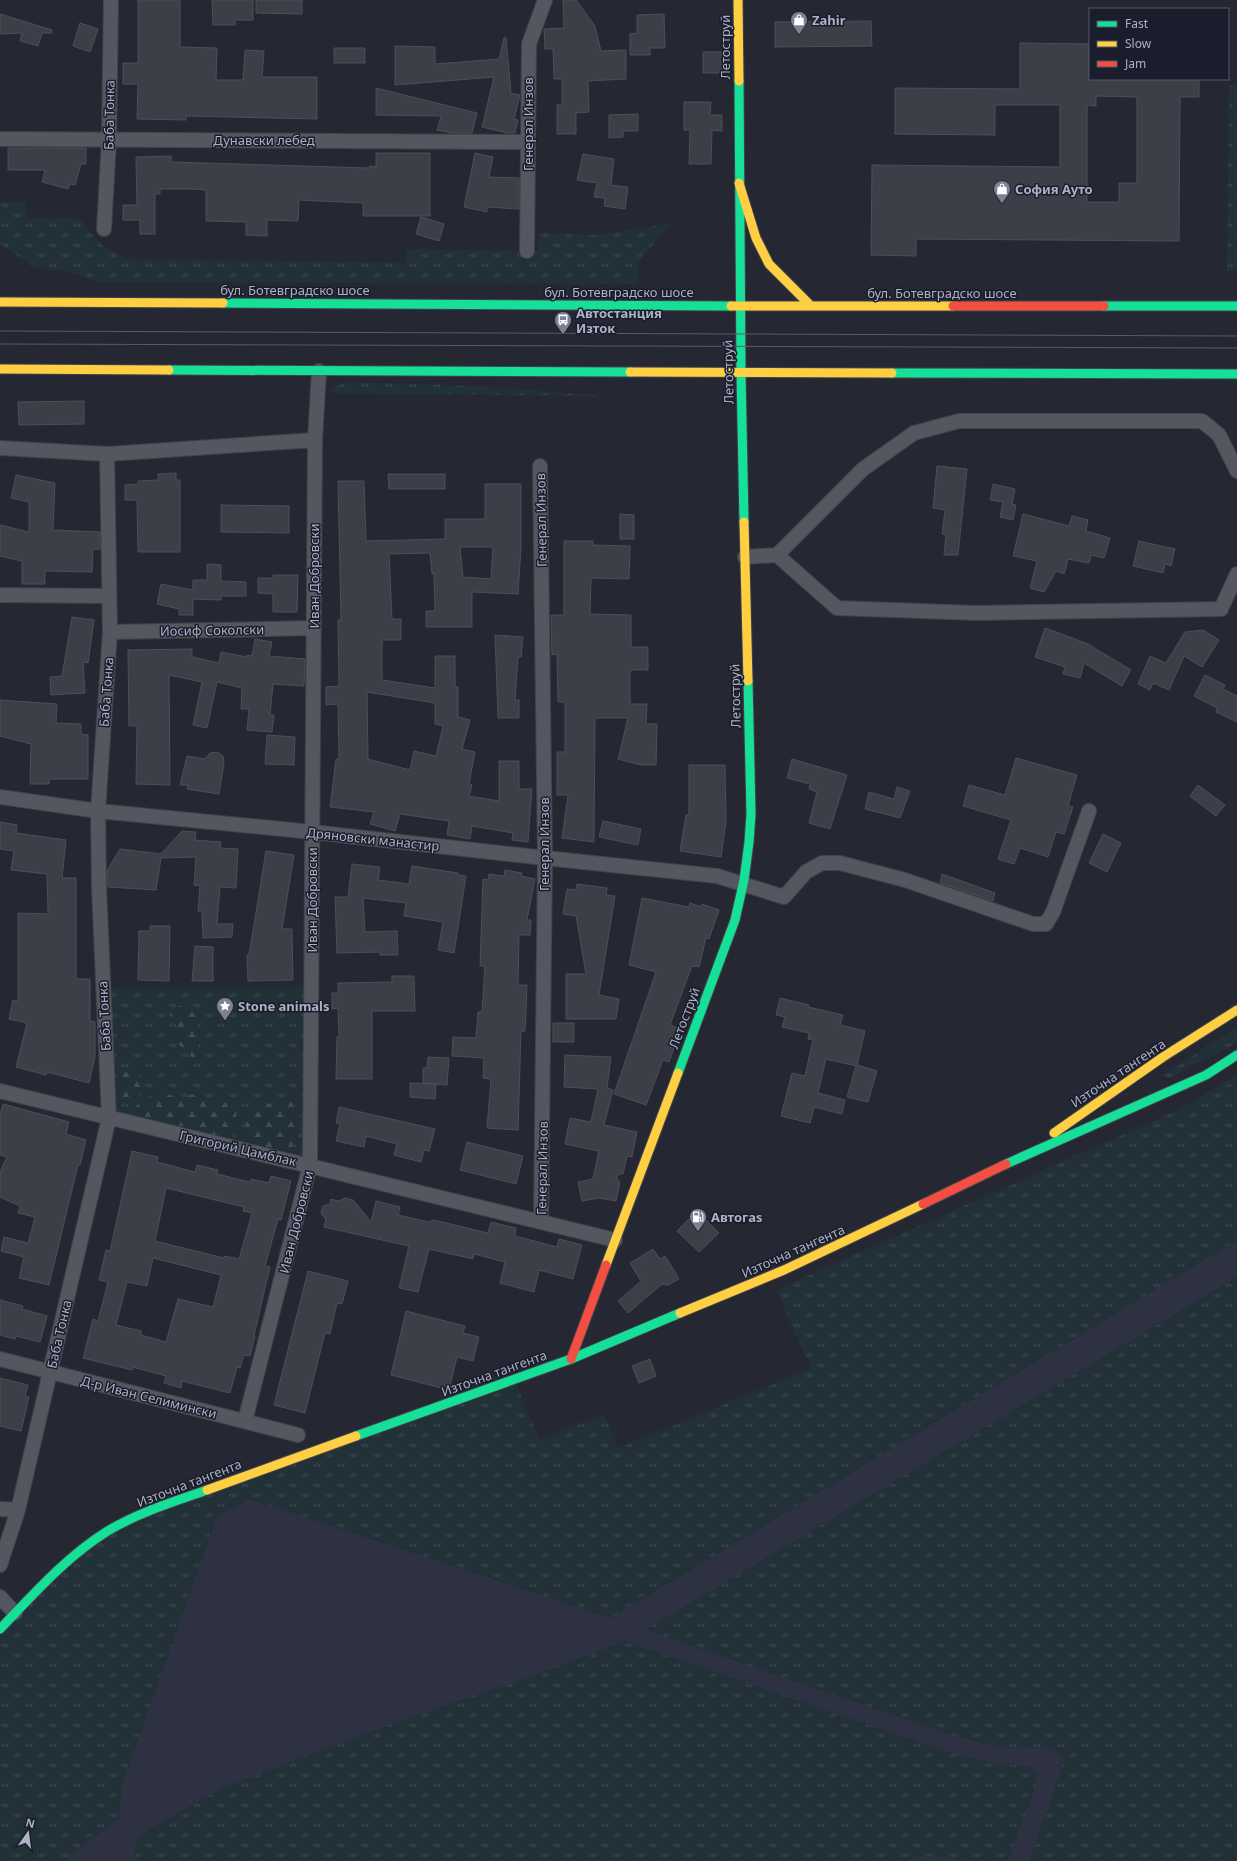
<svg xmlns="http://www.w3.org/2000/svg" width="1237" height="1861" font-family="'Noto Sans',sans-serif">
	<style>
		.airport { fill: #2d3142 }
		.grass { fill: url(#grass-tufts) }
		.forest { fill: url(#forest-firs) }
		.building { fill: #3d3f48; stroke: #4c4f5a; fill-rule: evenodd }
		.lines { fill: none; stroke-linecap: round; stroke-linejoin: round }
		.street-casing { stroke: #41434b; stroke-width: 16 }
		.fast-casing { stroke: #41434b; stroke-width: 11 }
		.slow-casing { stroke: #41434b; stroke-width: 11 }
		.jam-casing { stroke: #41434b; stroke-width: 11 }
		.street { stroke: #545660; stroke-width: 14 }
		.fast { stroke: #16e098; stroke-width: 9 }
		.slow { stroke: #ffcf43; stroke-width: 9 }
		.jam { stroke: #f24e42; stroke-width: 9 }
		.tram { stroke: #585b64; stroke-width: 1 }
		.labels { text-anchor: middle; stroke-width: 3; stroke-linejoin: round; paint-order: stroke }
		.poi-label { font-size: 13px; font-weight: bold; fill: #adb1c4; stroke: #191d2c; text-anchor: start }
		.street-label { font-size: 13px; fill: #adb1c4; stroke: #191d2c }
	</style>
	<defs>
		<pattern id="grass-tufts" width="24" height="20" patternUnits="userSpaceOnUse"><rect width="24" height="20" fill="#223037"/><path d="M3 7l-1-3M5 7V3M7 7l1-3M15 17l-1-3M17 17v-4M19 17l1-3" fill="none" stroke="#3f4c52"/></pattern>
		<pattern id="forest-firs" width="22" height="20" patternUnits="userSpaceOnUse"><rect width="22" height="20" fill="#223037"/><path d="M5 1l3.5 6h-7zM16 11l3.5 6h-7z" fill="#3f4c52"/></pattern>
	</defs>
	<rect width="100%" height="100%" fill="#252832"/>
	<path class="airport" d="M1237,1240V1861H63L119,1817L121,1788L217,1516L250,1499L611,1618Z"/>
	<path class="grass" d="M1237,85V270L1227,271L1229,86Z
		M0,202H25L27,218L80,219L103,246L128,259L407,263L406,249L538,251V233L600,235L672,223L639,260L638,284L97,282L68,271L36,268L0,244Z
		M346,382L476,386L605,396L329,393L333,387Z
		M311,987L310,1165L109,1118L103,988Z
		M1237,1027V1043L1171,1077H1160Z
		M1237,1075V1240L611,1618L250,1499L217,1516L121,1788L119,1817L63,1861H0V1629L106,1532L514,1379L540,1440L604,1414L618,1448L811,1368L776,1290L1182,1108Z
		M1237,1277V1861H1029L1064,1762L1055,1749L1000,1747L957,1737L645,1630Z
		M625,1641L951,1753L993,1763L1032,1767L1037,1773V1783L1008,1861C994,1861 980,1861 967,1861C949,1859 924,1852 908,1861H137L134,1848L137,1839L154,1826L224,1787L391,1724L537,1674Z"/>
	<path class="forest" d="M179,1006C189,1007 195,1008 201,1017L196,1029L200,1052L196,1058L192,1057L177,1043C177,1031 180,1023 170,1015L173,1008Z
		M126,1069L136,1070L141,1081L139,1096L125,1104C120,1090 116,1082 126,1069Z
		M164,1093L185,1100L191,1094C206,1096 219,1102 233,1105L237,1110L232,1139L204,1134L189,1127L131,1118L130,1113C139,1101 150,1094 164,1093Z
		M286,1100L295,1104L300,1116L301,1139L288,1151C260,1151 233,1137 253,1107Z"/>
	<path class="building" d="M138,0H180V47L217,48L216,80H243L245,50L264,51L262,77H317V119L186,116V120L137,119L138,84H123V63H138Z
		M212,0H253V20H235V25H213Z
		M256,0H302V14L256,13Z
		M563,0H576L595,26L601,51L626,50V79L588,81L589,112L576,113V134H557V105H562V79H554L553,49H545L544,29L564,28Z
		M0,14L52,30V33H42L38,46L20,41L22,33L0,34Z
		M664,14L665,48H650V55H630V34L637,33V15Z
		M871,21L872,46L775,47V22Z
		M80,23L98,29L90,52L73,46Z
		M504,38H506L511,93L520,95L514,119L518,120L515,133H507L482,127L494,77L395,85V46L435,47V64L499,59Z
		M1020,43L1090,44V79H1199V97H1180L1179,241L916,239V256L871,255L872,165L1060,167V105H995V135L895,134V88L1020,89ZM1096,96L1137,97V183H1119V202H1087V105L1096,106Z
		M334,48H365V63H334Z
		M703,52H725V73H703Z
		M376,88L477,113L472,133H452L437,130L441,116L376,115Z
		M684,102H711L710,115H722V131L712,130L711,164H689L690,130H684Z
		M638,114V131H623V137L609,138V115Z
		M8,148H86V164H81L75,185L70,184L68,189L42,182L45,170H8Z
		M376,153H430V216H363V203L299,200L298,221L267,220V236L246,235V222L206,221V190L192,189H160V194H155V234H140V220H123V205H137L136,157L171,156V162L369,168L370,166L376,167Z
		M475,153L493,157L489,177L519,178V209L487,207V212L464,207Z
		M583,154L614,159L611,185L628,187L625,209L604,206L605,198L594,197L597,183L577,180Z
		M421,217L444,224L439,241L416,234Z
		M84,401V424L19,425L18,402Z
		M937,466L967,469L958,555H944L946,535L942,534L945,510L933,508Z
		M176,473V480H180V552H138L137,500H125V485L138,484V481L158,480V474Z
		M388,474H445V489H389Z
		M16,475L55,483L53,530L100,532V549H93L92,572L45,571V584H22V561L0,556V525L29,532V502L11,498Z
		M338,481H364L366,541L445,539V519H485V484H521V547L518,594L472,592V627H426V611H435L434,573L432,574L430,553L389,554L392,619H401V640H382V680L435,688V656H455V687H458V717L470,720L462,749L475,752L469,784L472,785L469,796L499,801V761H519V789H532L528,842L512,840L513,833L472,826L470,839L447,835L449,821L400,814L395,831L370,824L374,812L330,807L336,759H339L338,704L326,705V687L339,686L338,620H341ZM460,547H493L491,579L463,577ZM367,692L435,703V724L443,726L436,756L414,751L410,770L368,759Z
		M993,484L1015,489L1012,504L1016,505L1013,520L1000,517L1003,502L990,500Z
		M221,505L289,506V533L221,532Z
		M620,514L634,515V539H620Z
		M1023,514L1069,526L1072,516L1088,520L1086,531L1110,538L1104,558L1091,555L1089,563L1068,559L1064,574L1056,571L1044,592L1030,588L1037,561L1013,556Z
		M564,541H593V545L630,546L629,579L591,578L590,614L631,615V647H648V670H630V704H647L646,724H657L656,765H641L618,759L628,718H595L594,842L562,838L568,795H557V752H565V702H558L557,654L552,655L551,615H564Z
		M1139,541L1175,549L1171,566L1165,564L1163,573L1133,566Z
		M207,564L221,565V581L246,582V596H221V600L193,599V615H179V609L157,604L161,584L193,590V580H207Z
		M273,575H298L297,612H273V594L258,593V578H273Z
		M72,617L94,620L88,663L83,662L85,693L51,695L50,677L62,676Z
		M1045,628L1088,644L1131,670L1122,686L1084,663L1080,678L1063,674L1065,667L1035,657Z
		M1203,630L1219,640L1202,667L1184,656L1169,690L1153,683L1150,690L1138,684L1150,656L1166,663L1185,632Z
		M495,635L523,637L521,657H518L515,700H519V718H498Z
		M255,639L272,642L269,656L305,659L304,686L273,684L270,715H274L272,732L247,730L249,709H241L242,688L217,682L207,728L193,725L202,682L169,675L170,785L136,784L137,726H129L128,650L192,649V657L219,663L221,652L247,657V655L252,656Z
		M1205,675L1225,685L1223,689L1237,696V722L1216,712L1217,708L1194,696Z
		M0,700L57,704L56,723L81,724V734L88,735V779H49V784H30L31,744L0,736Z
		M267,735L295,737L294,765L265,764Z
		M217,752L223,756L224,763L219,794L187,789L188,785H180L187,756L205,759L210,753Z
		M1016,758L1077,775L1068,806L1073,807L1064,834L1056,832L1048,857L1020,848L1014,864L998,859L1011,820L963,806L969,785L1005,795Z
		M792,759L847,775L830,829L809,823L817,792L809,789L810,784L787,778Z
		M689,765H725L726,821L721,857L680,851L686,815H689Z
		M1198,785L1225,805L1216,816L1190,796Z
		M897,787L910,791L900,818L865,809L869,792L894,799Z
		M603,821L641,829L638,845L599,837Z
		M0,822L17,825L16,833L66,840L62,878H76V979H90V1021L95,1022V1057L89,1083L47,1072L46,1075L16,1067L27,1023L9,1019L13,1000L18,1001V913L48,914L47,874L11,870L14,851L0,849Z
		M182,831L196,832L195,840L221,842L220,848L238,849L236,888L220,887L217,924H233L232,937L203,938L202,911H198L200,886L194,885L196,857L161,858L156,890L108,887L107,871L120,849L161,854Z
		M1103,834L1121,843L1107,872L1089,863Z
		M266,851L294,855L282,929H292L293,980L248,981L247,955H249Z
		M352,864L380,867L378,880L409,884L412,866L458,873V875L466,876L454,953L438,950L443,922L404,916L406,903L363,898L365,932L397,931L398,955H380V952L337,953L335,897H348Z
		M505,870L522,873L521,876L535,879L527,920H531L530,935H519L518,985H527L525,1031H521L518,1130L487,1128L491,1079L483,1078L484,1058L452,1056L453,1037L476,1038L478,1012H482L485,966H480L483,879L488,880L489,874L504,876Z
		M942,874L995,893L993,901L940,883Z
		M577,884L607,888L606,895L615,896L599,995L619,999L616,1019H566V974H586L576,916L563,914L567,889L576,890Z
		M642,898L689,907L690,903L701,907L702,904L719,910L709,939L706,938L699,967L692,966L670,1025L681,1029L674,1048L669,1062L663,1060L646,1105L614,1094L656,972L629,965Z
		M150,926H170L169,981L138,980L139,931H150Z
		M195,946L213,947V981H192Z
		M392,976H414L415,1011H372V1079H336L337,1037H339L338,1008L332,1009V993H338V983L392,982Z
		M780,998L809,1005L808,1007L843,1015L840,1025L865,1031L857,1065L877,1071L868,1102L847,1097L856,1066L826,1059L818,1093L845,1100L842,1114L814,1107L810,1123L781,1116L792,1073L805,1076L813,1040L808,1039L809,1033L782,1027L785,1017L776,1015Z
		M553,1023H574V1042H553Z
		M565,1055L611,1057L607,1088L613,1090L604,1125L637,1132L632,1157L627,1156L623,1174H620L616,1177L620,1182L616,1201L599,1198L582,1201L578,1182L593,1179L599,1151L565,1144L570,1118L591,1122L598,1089L564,1087Z
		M428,1057L449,1058L447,1085L423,1083V1068H427Z
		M410,1083L436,1084L435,1099L410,1097Z
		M3,1104L69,1122L66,1134L86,1140L80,1165H78L49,1285L19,1278L24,1257L1,1251L4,1237L28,1243L35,1217L18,1213L20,1206L0,1197V1172L7,1157L0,1155V1115Z
		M339,1107L435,1129L429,1151L424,1150L421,1162L394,1155L397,1144L366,1136L364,1147L336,1141L340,1124L336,1123Z
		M467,1142L523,1156L516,1184L460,1170Z
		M132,1151L158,1157L157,1162L195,1172L197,1165L218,1170L217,1174L250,1182L251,1179L269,1183L271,1176L291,1181L281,1220L278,1219L265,1266L270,1267L254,1335L255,1336L250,1356L244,1355L240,1368L237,1367L230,1393L182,1381L181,1388L164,1383L166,1376L133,1367L132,1370L83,1358L93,1319L98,1321L108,1282L99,1280L106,1250L110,1251ZM166,1188L244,1207L243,1211L252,1213L239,1259L225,1256L224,1258L155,1241ZM153,1258L221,1275L213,1307L178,1299L166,1342L141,1335V1331L116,1325L127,1282L147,1286Z
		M346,1198L353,1200L371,1222L376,1201L400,1207L398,1215L429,1222L434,1220L488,1233L491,1222L516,1228L515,1236L557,1247L559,1239L582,1245L573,1279L539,1270L534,1292L500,1283L505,1262L474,1254L473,1259L429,1249L418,1292L399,1288L409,1246L324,1227L326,1219L321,1214L323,1206L330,1204L331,1199L338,1201Z
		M697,1211L719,1233L699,1252L677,1231Z
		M653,1249L660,1259L665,1256L679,1279L668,1285L662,1284L628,1313L618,1301L641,1281L630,1263Z
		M308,1271L348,1281L342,1304L337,1303L330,1334L325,1333L305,1413L274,1405Z
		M0,1300L23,1306L22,1309L47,1316L40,1342L16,1336L15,1339L0,1335Z
		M406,1311L465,1326L463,1333L479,1337L473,1361L457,1357L449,1390L391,1375Z
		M650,1359L656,1376L639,1383L632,1366Z
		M0,1378L28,1385L25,1396L29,1397L21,1431L0,1426Z"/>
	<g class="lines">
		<defs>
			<path id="street" d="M0,139L528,142
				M104,229L109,139L111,0
				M527,251L529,44L545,0
				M0,448L107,454L315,440
				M540,466L545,858L541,1222
				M777,555L863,469L914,433L959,421H1202L1219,435L1237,471
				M745,557L777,555L837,608L977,613L1221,609L1237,574
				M0,595L108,596
				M110,632L314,628
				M0,797L98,811L312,832L545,858L717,876L784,897L806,872L822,863H840L905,880L1033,924H1046L1053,912L1089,811
				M0,1091L615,1240
				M0,1359L298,1435
				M245,1421L310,1165L315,440L319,371
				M0,1509L18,1510
				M0,1565L18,1510L109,1118L99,886L98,811L110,632L107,454
				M0,1597L15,1613"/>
			<path id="fast" d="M739,81L741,373L744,522
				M223,303L731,306
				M1104,306H1237
				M169,370L630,372
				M892,373L1237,374
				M678,1073L735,920L744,880L749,842L751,814L748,681
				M1006,1164L1206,1075L1237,1055
				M356,1436L571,1359L680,1313
				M0,1629C33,1595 65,1558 106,1532C137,1513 173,1502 207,1490"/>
			<path id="slow" d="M738,0L739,81
				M739,183L756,238L769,264L811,306
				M0,302L223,303
				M731,306H953
				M0,369L169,370
				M630,372L892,373
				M744,522L748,681
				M1054,1133L1163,1057L1237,1010
				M606,1265L678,1073
				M680,1313L784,1270L923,1204
				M207,1490L356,1436"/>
			<path id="jam" d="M953,306H1104
				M923,1204L1006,1164
				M571,1359L606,1265"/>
		</defs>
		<use href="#street" class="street-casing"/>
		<use href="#fast" class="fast-casing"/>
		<use href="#slow" class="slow-casing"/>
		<use href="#jam" class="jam-casing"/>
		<use href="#street" class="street"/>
		<use href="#fast" class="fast"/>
		<use href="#slow" class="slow"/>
		<use href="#jam" class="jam"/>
		<path class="tram" d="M0,331L1237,336
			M0,344L1237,348"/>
	</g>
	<defs>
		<symbol id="shop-pin" viewBox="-11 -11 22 30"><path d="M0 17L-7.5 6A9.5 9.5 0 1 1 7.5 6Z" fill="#7d8191" stroke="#191d2c"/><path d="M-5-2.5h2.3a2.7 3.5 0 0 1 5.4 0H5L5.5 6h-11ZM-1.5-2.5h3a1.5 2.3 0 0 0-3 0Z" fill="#fff"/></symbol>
		<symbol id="bus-pin" viewBox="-11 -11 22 30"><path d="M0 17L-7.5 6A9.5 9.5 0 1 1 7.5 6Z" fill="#7d8191" stroke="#191d2c"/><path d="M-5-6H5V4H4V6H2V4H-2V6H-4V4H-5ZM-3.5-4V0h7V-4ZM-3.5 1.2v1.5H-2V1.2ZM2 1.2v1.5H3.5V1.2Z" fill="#fff"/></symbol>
		<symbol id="sight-pin" viewBox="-11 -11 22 30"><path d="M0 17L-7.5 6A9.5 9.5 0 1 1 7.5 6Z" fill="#7d8191" stroke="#191d2c"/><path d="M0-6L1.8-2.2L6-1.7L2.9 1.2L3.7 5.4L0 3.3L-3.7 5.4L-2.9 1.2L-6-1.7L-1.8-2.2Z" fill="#fff"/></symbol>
		<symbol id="fuel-pin" viewBox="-11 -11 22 30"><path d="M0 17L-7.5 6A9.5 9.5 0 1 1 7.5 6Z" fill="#7d8191" stroke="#191d2c"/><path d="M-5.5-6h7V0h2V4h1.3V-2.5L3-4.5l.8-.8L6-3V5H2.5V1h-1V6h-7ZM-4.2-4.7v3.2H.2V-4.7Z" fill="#fff"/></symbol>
	</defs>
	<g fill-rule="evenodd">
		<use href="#shop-pin" x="789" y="10" width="20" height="27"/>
		<use href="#shop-pin" x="992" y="179" width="20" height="27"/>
		<use href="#bus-pin" x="553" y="310" width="20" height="27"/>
		<use href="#sight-pin" x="215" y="996" width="20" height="27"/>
		<use href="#fuel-pin" x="688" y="1207" width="20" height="27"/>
	</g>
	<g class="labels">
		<g class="poi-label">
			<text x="812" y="25">Zahir</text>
			<text x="1015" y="194">София Ауто</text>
			<text x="576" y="318">Автостанция<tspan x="576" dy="15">Изток</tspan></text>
			<text x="238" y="1011">Stone animals</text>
			<text x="711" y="1222">Автогаѕ</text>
		</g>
		<g class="street-label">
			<text transform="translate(725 47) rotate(-90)" y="5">Летоструй</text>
			<text transform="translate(109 115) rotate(-89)" y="5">Баба Тонка</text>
			<text transform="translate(528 124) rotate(-90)" y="5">Генерал Инзов</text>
			<text x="264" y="145">Дунавски лебед</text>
			<text x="295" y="295">бул. Ботевградско шосе</text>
			<text x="619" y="297">бул. Ботевградско шосе</text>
			<text x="942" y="298">бул. Ботевградско шосе</text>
			<text transform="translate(728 372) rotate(-91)" y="5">Летоструй</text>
			<text transform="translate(541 520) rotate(-91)" y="5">Генерал Инзов</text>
			<text transform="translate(314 576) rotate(-90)" y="5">Иван Добровски</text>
			<text transform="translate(212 630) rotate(-1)" y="5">Иосиф Соколски</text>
			<text transform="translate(106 692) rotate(-86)" y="5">Баба Тонка</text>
			<text transform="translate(735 696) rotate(-91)" y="5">Летоструй</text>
			<text transform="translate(373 839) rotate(6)" y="5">Дряновски манастир</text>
			<text transform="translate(544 844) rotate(-90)" y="5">Генерал Инзов</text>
			<text transform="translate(312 900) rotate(-90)" y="5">Иван Добровски</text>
			<text transform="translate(104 1016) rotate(-93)" y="5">Баба Тонка</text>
			<text transform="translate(684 1018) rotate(-69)" y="5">Летоструй</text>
			<text transform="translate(1118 1073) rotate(-34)" y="5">Източна тангента</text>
			<text transform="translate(238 1148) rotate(13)" y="5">Григорий Цамблак</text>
			<text transform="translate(542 1168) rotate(-89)" y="5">Генерал Инзов</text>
			<text transform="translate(296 1222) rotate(-76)" y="5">Иван Добровски</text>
			<text transform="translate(793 1251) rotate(-24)" y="5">Източна тангента</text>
			<text transform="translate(59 1334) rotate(-77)" y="5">Баба Тонка</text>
			<text transform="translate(494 1373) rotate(-20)" y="5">Източна тангента</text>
			<text transform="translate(149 1397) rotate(14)" y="5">Д-р Иван Селимински</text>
			<text transform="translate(189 1483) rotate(-21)" y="5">Източна тангента</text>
		</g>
	</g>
	<rect x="1089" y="8" width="140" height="72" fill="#191d2c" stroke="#545869"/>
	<rect x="1097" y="21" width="20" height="6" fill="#16e098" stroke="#545869"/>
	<text x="1125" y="28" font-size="12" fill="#adb1c4">Fast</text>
	<rect x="1097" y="41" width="20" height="6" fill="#ffcf43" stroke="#545869"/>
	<text x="1125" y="48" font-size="12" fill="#adb1c4">Slow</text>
	<rect x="1097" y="61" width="20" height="6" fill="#f24e42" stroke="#545869"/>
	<text x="1125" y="68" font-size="12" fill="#adb1c4">Jam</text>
	<g transform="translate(28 1833) rotate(14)" stroke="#191d2c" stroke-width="3" paint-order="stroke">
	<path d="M0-3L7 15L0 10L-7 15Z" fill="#adb1c4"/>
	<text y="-6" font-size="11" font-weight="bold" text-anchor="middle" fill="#adb1c4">N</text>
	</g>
</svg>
